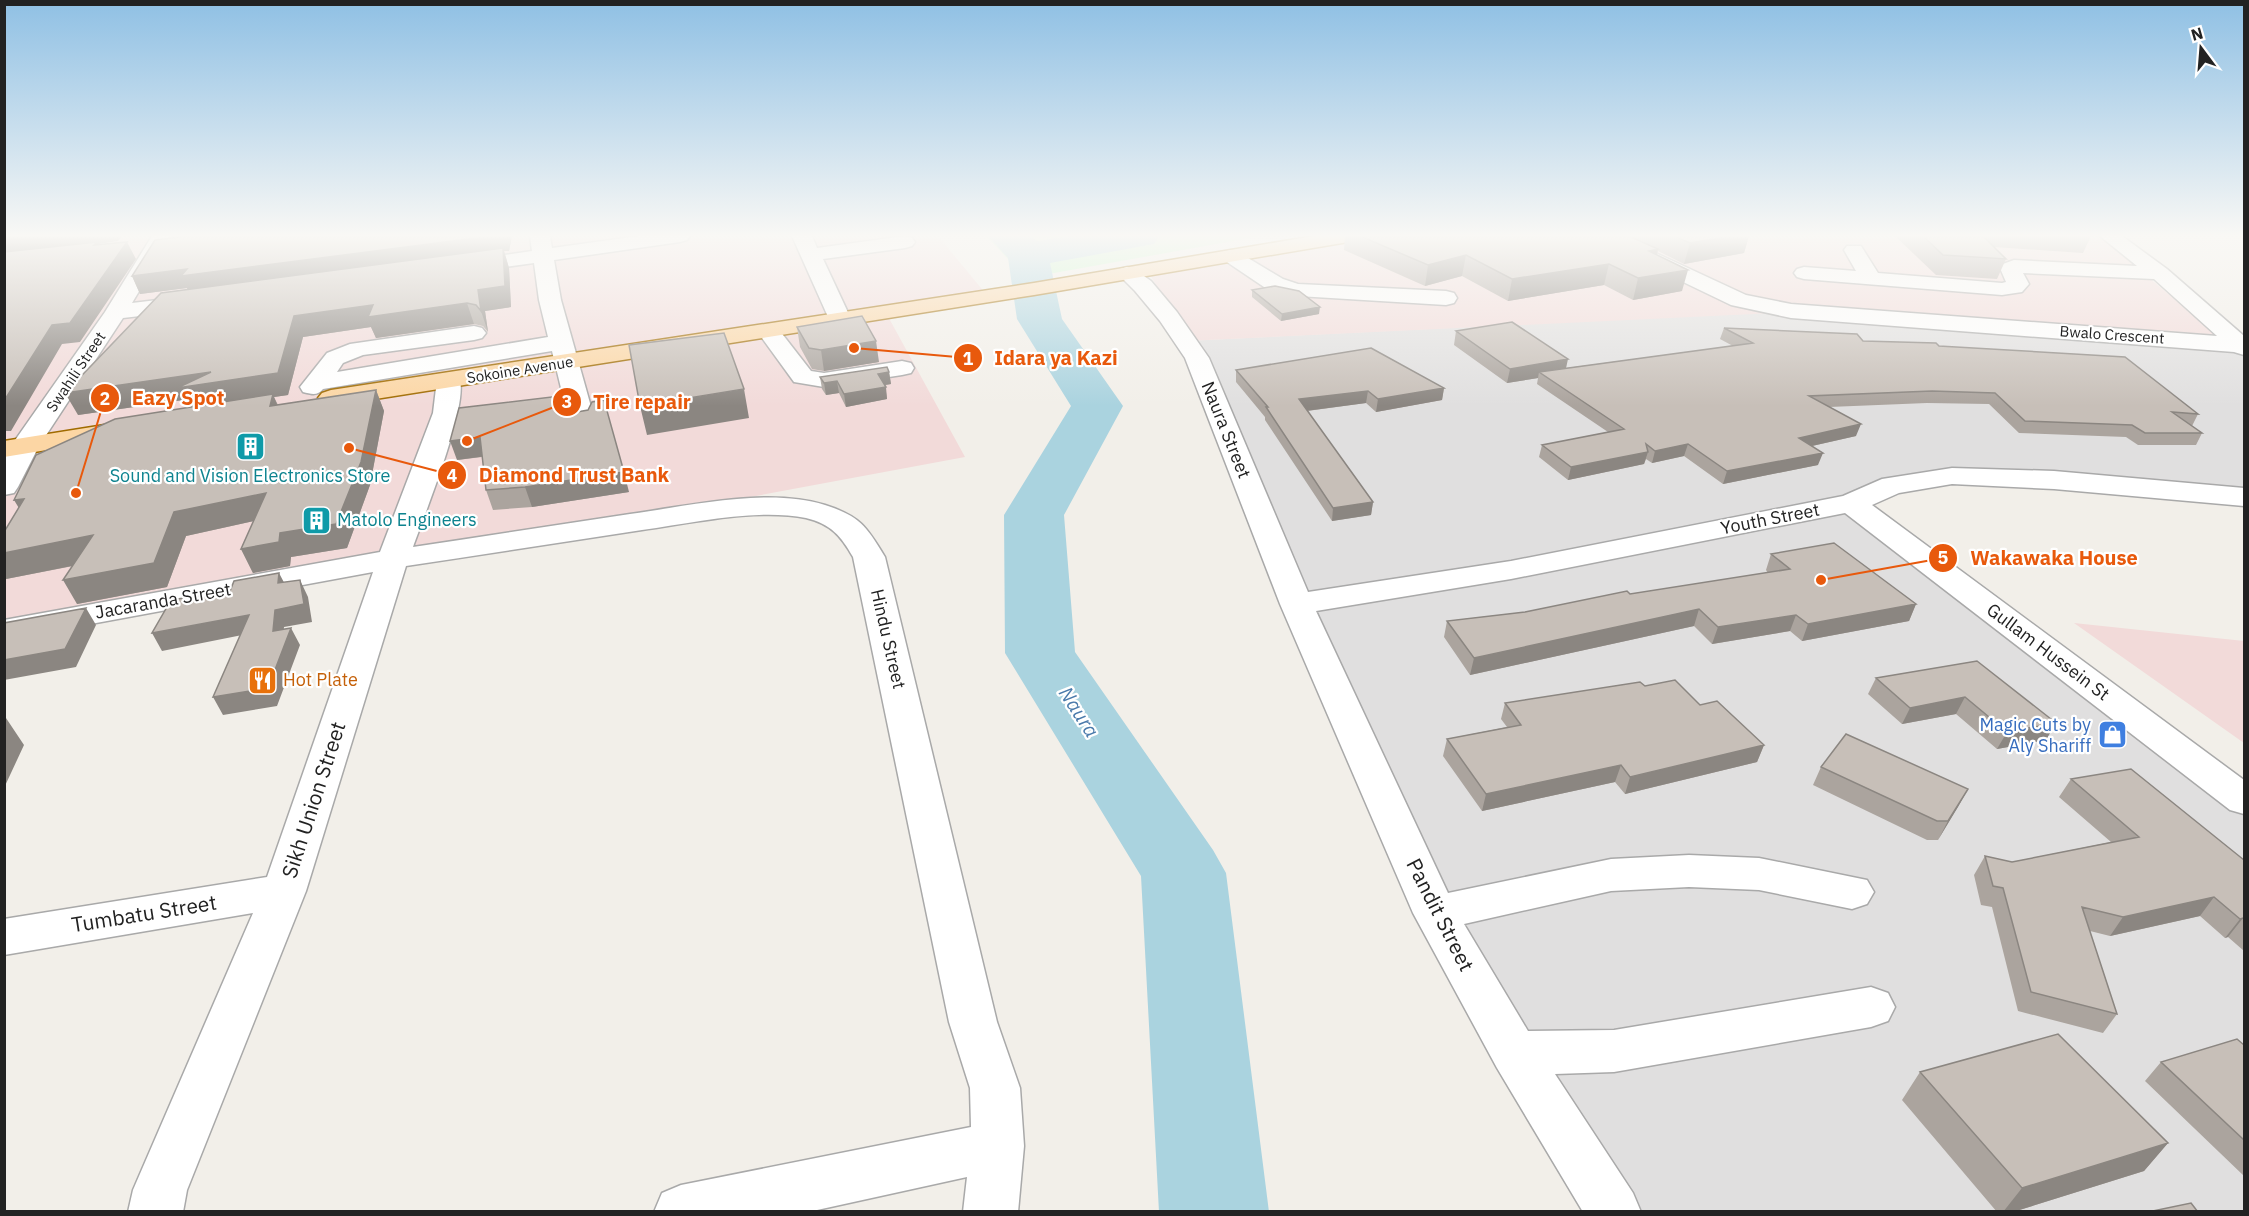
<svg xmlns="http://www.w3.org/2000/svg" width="2249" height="1216" font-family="'IBM Plex Sans',sans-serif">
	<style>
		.residential { fill: #e0dfdf }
		.commercial { fill: #f2dad9 }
		.park { fill: #c8facc }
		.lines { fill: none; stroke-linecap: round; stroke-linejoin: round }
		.river { fill: #aad3df; fill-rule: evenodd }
		.minor-casing { stroke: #a9a9a9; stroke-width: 3 }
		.major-casing { stroke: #a06b00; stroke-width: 3 }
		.minor { fill: #fff; fill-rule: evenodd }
		.major { fill: #fcd6a4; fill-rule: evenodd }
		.wall { fill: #aba49e }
		.shaded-wall { fill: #8b8681 }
		.building { fill: #c7bfb8; stroke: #8b8681; stroke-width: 1.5 }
		.labels { text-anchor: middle; stroke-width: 4.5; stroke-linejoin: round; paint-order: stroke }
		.far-street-label { font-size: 15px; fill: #222; stroke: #fff }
		.street-label { font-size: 18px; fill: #222; stroke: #fff }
		.culture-label { font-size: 18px; fill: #0d838f; stroke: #fff }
		.food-label { font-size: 18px; fill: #c56008; stroke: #fff; text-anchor: start }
		.shop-label { font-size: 18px; fill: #366cbe; stroke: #fff; text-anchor: end }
		.water-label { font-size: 20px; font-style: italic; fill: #4a7aab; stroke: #fff }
		.near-street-label { font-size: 21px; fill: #222; stroke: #fff }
		.leader { fill: none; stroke: #e8590c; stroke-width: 2 }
		.callout-dot { fill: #e8590c; stroke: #fff; stroke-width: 2 }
		.mark-label { font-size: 18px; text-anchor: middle; font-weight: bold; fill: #fff }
		.callout-label { font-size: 20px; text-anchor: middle; font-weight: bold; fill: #e8590c; stroke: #fff; stroke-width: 4.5; stroke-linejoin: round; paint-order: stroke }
	</style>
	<rect width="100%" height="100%" fill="#f2efe9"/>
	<path class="residential" d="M1791,311L2241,352L2244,355V495L2120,482L1978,477L1875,492L1852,506L2244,795V1211H1608L1429,892L1186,341Z"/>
	<path class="commercial" d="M5,236H938L986,294L885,311L965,457L5,636Z
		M1329,236H2099L2228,344L1794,312L1186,341L1146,267Z
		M2074,623L2244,641V743Z"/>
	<path class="park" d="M986,236H1261L1026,278Z"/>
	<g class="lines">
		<path class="river" d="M988,236H1030L1037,241L1070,236H1159L1154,244L1050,263L1062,319L1123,406L1064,515L1075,652L1213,850L1226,873L1269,1212H1159L1141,876L1005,653L1004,515L1071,406L1017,319L1008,258Z"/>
		<defs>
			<path id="minor" d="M152,236H172L132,303L191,296L199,298L202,303L199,308L191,310L123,318L39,446L18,487L14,493L4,495V459L11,446L105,312Z
				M530,236H550L552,248L639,236H690L687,240L680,242L554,260L561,300L595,421L591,427L582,429L573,427L569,421L552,351L323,389C318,396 311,394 303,392L300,387L327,353L350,344L474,326L482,328L486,333L482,338L474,340L363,355L343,363L337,372L548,337L539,300L534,263L462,273L455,271L452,267L455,263L462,261L532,251Z
				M792,236H812L817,248L905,236L912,238L915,242L912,246L905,248L823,259L851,319L848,324L840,326L832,324L829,319Z
				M1593,236H1619L1746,295L1791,304L2217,336L2154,279L2023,273L2029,284L2022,292L2002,295L1804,279L1797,277L1794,273L1797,269L1804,267L1856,271L1844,250L1847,246H1861L1878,273L2002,283L2006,282L2000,268L2003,264L2014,260L2137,266L2100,236H2122L2167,269L2244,336V355L2234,352L1791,318L1731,305L1596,240Z
				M1231,250L1238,252L1283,279L1298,284L1446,291L1454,293L1457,298L1454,303L1446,305L1298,296L1267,289L1224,260L1221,256L1224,252Z
				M1127,267L1134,269L1151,281L1177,312L1209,358L1308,592L1511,561L1843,496L1882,479L1952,468L2054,471L2244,488V506L2054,489L1952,484L1899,493L1872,505L2244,780V814L2230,810L1845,513L1511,579L1316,611L1448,893L1611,859L1689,855L1759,858L1867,880L1874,892L1867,904L1852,909L1759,890L1689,887L1611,891L1464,924L1528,1031L1614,1030L1871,987L1888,993L1895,1007L1888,1021L1871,1027L1614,1072L1555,1074L1633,1193L1641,1212H1583L1497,1068L1413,913L1280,604L1185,358L1160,321L1135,291L1117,273L1120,269Z
				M768,324L776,326L811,371L824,373L902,361L911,363L914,368L911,373L902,375L824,387L794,382L757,331L760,326Z
				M449,373L458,375C473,396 423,518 413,547C485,536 558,525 630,514C688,506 769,487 825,505C860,516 867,527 885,557L997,1022L1020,1088L1024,1146L1018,1212H963L967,1177L808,1212H654L662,1193L681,1185L971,1127L970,1088L949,1022L853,557C841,536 831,524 806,518C756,508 693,523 642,530C564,542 485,554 406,566L306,891L187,1190L183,1212H128L133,1190L253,913L4,955V919L267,877L373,572L4,640V620L380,552L433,413L437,380L440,375Z"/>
			<path id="major" d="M1314,236H1358L1355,240L1348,242L1034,295L331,406L322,403L318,398L322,393L331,390L1034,283Z
				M117,423L126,425L130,431L126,437L4,457V441Z"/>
		</defs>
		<use href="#minor" class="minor-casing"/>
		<use href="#major" class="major-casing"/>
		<use href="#minor" class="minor"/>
		<use href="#major" class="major"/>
	</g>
	<path class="wall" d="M180,236H512L509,251H504L509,268L511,307L485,311L488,332L483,326L474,324L376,338L371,327L303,337L288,395L274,397L278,405L376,390L384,411L370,485L347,548L291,557L290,566L253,573L241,549L254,521L186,536L167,587L77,604L73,566L6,579L186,408L183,400L78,415L188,290L187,288L140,294L132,276Z
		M1345,236H1749L1744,253L1684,264L1658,251L1657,255L1682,291L1633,300L1604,285L1508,301L1462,276L1425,286L1344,250Z
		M1895,236H2091L2083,253L1994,247L2006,259L1997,279L1936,275Z
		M1252,290L1319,314L1281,321L1252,297Z
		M797,327L879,362L824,371L812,369L800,347Z
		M1724,328L1863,341L1939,346L2198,414L2192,426L2202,433L2196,445H2138L2126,437L2019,433L1989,404L1927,403L1829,407L1856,436L1812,446L1818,465L1723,484L1684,456L1652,463L1646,459L1644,464L1568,480L1539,457L1542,445L1608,432L1537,384L1538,378L1507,383L1454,345L1456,331L1566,368L1733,346L1720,339Z
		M1236,370L1444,388L1442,400L1376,412L1366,403L1307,411L1373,502L1371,515L1332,521L1265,420V417L1236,382Z
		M889,372L891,384L885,385L887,399L846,407L839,393L826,395L822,389L820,377Z
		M566,410L629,492L532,507L493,510L486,490L482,457L457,460Z
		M1771,554L1916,604L1909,621L1802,641L1790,631L1712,644L1694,626L1470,675L1444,637L1447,621L1525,612L1630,594L1768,573L1766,570Z
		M1977,661L2046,740L1997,749L1956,714L1902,724L1868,694L1876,678Z
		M1645,686L1700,705L1764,745L1757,762L1625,794L1615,782L1482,811L1443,756L1447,739L1507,727L1501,719L1505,703Z
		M1821,767L1968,789L1938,840H1927L1813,785Z
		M2071,779L2244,860V951L2228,937L2225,938L2200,916L2110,936L2090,931L2117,1014L2103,1033L2018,1011L1992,907L1981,905L1974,875L1985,856L2012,862L2111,842L2059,797Z
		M2244,1045V1176L2145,1081L2161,1062Z
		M1920,1072L2168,1143L2144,1171L2013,1212H1997L1902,1100Z"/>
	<path class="shaded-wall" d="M4,236H122L118,241L98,244L105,259L94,245L4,254Z
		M491,236H512L509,251H504L509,268L511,307L485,311L488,332L481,311L478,290L189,293L187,288L140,294L132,276L187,269Z
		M1731,236H1749L1744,253L1684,264L1690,243Z
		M127,242L136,259L80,342L62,344L11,431H4V401L52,325Z
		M1658,249L1653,270L1649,251Z
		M1466,255L1462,276L1425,286L1428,265Z
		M1609,264L1604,285L1508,301L1512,279Z
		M1688,270L1682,291L1633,300L1638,278Z
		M467,303L474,324L376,338L371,327L303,337L288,395L274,397L282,416L188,411L183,400L78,415L65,393L294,316L373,305Z
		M1320,307L1319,314L1281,321L1282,314Z
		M876,341L879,362L824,371L821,350Z
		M1568,359L1565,373L1539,372L1538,378L1507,383L1510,369Z
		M889,372L891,384L879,386L878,374Z
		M837,381L839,393L826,395L824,383Z
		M886,387L887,399L846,407L844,394Z
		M1444,388L1442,400L1376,412L1378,399Z
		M744,389L749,418L647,435L640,406Z
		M376,390L384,411L370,485L347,548L291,557L290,566L253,573L241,549L280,533Z
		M1368,391L1366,403L1298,412L1299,399Z
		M1861,424L1856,436L1794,450L1799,438Z
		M480,437L487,456L457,460L450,441Z
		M1688,444L1684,456L1652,463L1655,451Z
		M1648,452L1644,464L1568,480L1571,467Z
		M1823,453L1818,465L1723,484L1727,471Z
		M624,472L629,492L532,507L525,487Z
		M266,493L277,516L186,536L167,587L77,604L63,580L174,512Z
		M24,499L28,523L14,500Z
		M1373,502L1371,515L1332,521L1333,508Z
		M93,535L107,559L6,579L4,577V553Z
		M279,573L288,590L278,583Z
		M300,580L308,597L312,622L284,627L282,648L273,631L275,610Z
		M1916,604L1909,621L1802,641L1808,624Z
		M86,608L96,625L76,667L4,680V660Z
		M1699,609L1694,626L1470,675L1474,658Z
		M249,615L257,632L162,651L152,633Z
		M1796,615L1790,631L1712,644L1718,627Z
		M291,628L300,645L277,706L223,715L213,697Z
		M1965,697L1956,714L1902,724L1910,708Z
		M6,718L24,745L4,788V720Z
		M2056,723L2046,740L1997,749L2007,732Z
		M1764,745L1757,762L1625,794L1630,777Z
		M1621,765L1615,782L1482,811L1486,794Z
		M1968,789L1958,807L1938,840L1948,821Z
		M2214,897L2200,916L2110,936L2123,917Z
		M2243,918L2228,937L2225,938L2240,919Z
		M2168,1143L2144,1171L2013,1212H2003L2022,1188Z"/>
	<path class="building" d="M180,236H491L181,276L187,269L132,276L155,240L179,237Z
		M1360,236H1629L1658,249L1649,251L1688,270L1638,278L1609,264L1512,279L1466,255L1428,265Z
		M1673,236H1731L1690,243Z
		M1923,236H1983L2006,259L1943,255Z
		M97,242L94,245L127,242L70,323L52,325L4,401V252Z
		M503,248L505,286L478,290L481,311L476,305L467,303L368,317L373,305L294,316L278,373L177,388L211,372L65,393L161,293Z
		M1275,286L1299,291L1320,307L1282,314L1252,290Z
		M862,316L876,341L821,350L809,348L797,327Z
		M1512,322L1568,359L1510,369L1456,331Z
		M1724,328L1857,334L1863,341L1936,343L1939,346L2125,357L2198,414L2172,412L2202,433H2145L2132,425L2025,421L1995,393L1932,391L1809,396L1861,424L1799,438L1823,453L1727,471L1688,444L1655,451L1646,444L1648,452L1571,467L1542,445L1624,429L1539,372L1753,343Z
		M724,333L744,389L640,406L629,345Z
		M1371,348L1444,388L1378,399L1368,391L1299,399L1373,502L1333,508L1266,407H1268L1236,370Z
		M887,367L889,372L878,374L886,387L844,394L837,381L824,383L820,377Z
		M376,390L361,462L336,524L280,533L279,542L241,549L266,493L174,512L154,563L63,580L93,535L4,553V532L24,499L14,500L36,455L115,419L273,394L270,406Z
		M560,396L566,410L577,412L588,410L592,402L604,400L624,472L525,487L486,490L480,437L450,441L459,408Z
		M1834,543L1916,604L1808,624L1796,615L1718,627L1699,609L1474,658L1447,621L1525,612L1627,591L1630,594L1790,569L1771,554Z
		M279,573L278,583L300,580L304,604L275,610L273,631L291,628L268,688L213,697L249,615L152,633L171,600L230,591L234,581Z
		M86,608L65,649L4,660V623Z
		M1977,661L2056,723L2007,732L1965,697L1910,708L1876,678Z
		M1675,680L1700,705L1717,701L1764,745L1630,777L1621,765L1486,794L1447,739L1521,725L1505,703L1640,682L1645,686Z
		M1846,734L1968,789L1948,821H1937L1821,767Z
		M2131,769L2244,860V919L2243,918L2240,919L2214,897L2123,917L2082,907L2117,1014L2031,992L2003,888L1993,886L1985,856L2012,862L2139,837L2071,779Z
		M2058,1034L2168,1143L2022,1188L1920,1072Z
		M2237,1039L2244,1045V1140L2161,1062Z
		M2191,1203L2198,1212H2148Z"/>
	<linearGradient id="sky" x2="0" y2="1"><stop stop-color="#8fc0e4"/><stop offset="0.58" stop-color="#f9f8f5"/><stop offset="1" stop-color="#f9f8f5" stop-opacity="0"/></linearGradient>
	<rect width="2249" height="406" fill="url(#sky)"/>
	<defs>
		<symbol id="building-square" viewBox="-11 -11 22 22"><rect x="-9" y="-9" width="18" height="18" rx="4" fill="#0f9aa8" stroke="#fff"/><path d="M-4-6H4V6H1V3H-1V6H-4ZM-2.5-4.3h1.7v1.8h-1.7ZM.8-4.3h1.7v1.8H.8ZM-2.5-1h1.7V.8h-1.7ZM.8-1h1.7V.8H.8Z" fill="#fff"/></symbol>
		<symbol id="restaurant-square" viewBox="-11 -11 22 22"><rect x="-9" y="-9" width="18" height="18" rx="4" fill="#e8710a" stroke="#fff"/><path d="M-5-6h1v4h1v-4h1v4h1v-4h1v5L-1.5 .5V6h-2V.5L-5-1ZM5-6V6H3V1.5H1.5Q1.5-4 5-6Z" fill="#fff"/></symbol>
		<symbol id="shop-square" viewBox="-11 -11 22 22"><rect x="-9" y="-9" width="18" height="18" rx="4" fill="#3f7fe0" stroke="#fff"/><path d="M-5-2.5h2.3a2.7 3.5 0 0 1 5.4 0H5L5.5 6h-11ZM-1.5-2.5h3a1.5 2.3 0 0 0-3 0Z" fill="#fff"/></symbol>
	</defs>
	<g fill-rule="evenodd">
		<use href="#building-square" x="234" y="430" width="33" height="33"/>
		<use href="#building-square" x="300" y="504" width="33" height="33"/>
		<use href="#restaurant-square" x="246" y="664" width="33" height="33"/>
		<use href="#shop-square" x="2096" y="718" width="33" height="33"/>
	</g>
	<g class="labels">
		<g class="far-street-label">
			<text transform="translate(2112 335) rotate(4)" y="5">Bwalo Crescent</text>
			<text transform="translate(520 370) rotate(-9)" y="5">Sokoine Avenue</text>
			<text transform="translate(76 372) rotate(-56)" y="5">Swahili Street</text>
		</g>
		<g class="street-label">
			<text transform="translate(1226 430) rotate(68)" y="6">Naura Street</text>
			<text transform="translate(1770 519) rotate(-11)" y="6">Youth Street</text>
			<text transform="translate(163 601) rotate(-10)" y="6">Jacaranda Street</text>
			<text transform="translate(888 639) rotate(77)" y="6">Hindu Street</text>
			<text transform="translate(2048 652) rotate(37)" y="6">Gullam Hussein St</text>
		</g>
		<g class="culture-label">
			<text x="250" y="482">Sound and Vision Electronics Store</text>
			<text x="337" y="526" text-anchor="start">Matolo Engineers</text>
		</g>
		<g class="food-label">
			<text x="283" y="686">Hot Plate</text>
		</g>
		<g class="shop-label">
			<text x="2091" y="731">Magic Cuts by<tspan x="2091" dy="21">Aly Shariff</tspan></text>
		</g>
		<g class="water-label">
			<text transform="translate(1079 712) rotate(57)" y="7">Naura</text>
		</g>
		<g class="near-street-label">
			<text transform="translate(314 800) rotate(-72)" y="7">Sikh Union Street</text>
			<text transform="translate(144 914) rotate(-9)" y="7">Tumbatu Street</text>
			<text transform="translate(1440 915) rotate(63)" y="7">Pandit Street</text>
		</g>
	</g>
	<path class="leader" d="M854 348L968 358M76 493L105 398M467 441L567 402M349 448L452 475M1821 580L1943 558"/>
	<g class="callout-dot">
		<circle cx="854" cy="348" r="6"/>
		<circle cx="76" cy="493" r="6"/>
		<circle cx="467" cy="441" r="6"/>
		<circle cx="349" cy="448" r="6"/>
		<circle cx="1821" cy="580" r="6"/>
		<circle cx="968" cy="358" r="15"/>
		<circle cx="105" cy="398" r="15"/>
		<circle cx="567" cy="402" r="15"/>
		<circle cx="452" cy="475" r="15"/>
		<circle cx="1943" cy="558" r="15"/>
	</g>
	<g class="mark-label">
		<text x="968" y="365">1</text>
		<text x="105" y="405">2</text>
		<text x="567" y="408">3</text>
		<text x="452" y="482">4</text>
		<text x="1943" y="564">5</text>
	</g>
	<g class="callout-label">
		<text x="1056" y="365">Idara ya Kazi</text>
		<text x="178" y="405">Eazy Spot</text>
		<text x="642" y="409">Tire repair</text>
		<text x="574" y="482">Diamond Trust Bank</text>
		<text x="2054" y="565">Wakawaka House</text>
	</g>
	<rect width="2249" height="1216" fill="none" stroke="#222222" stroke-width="12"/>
	<g transform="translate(2201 48) rotate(344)" stroke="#ffffff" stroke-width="4.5" paint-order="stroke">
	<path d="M0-4.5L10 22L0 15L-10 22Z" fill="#222222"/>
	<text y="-9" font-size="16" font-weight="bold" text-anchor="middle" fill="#222222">N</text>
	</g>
</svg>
